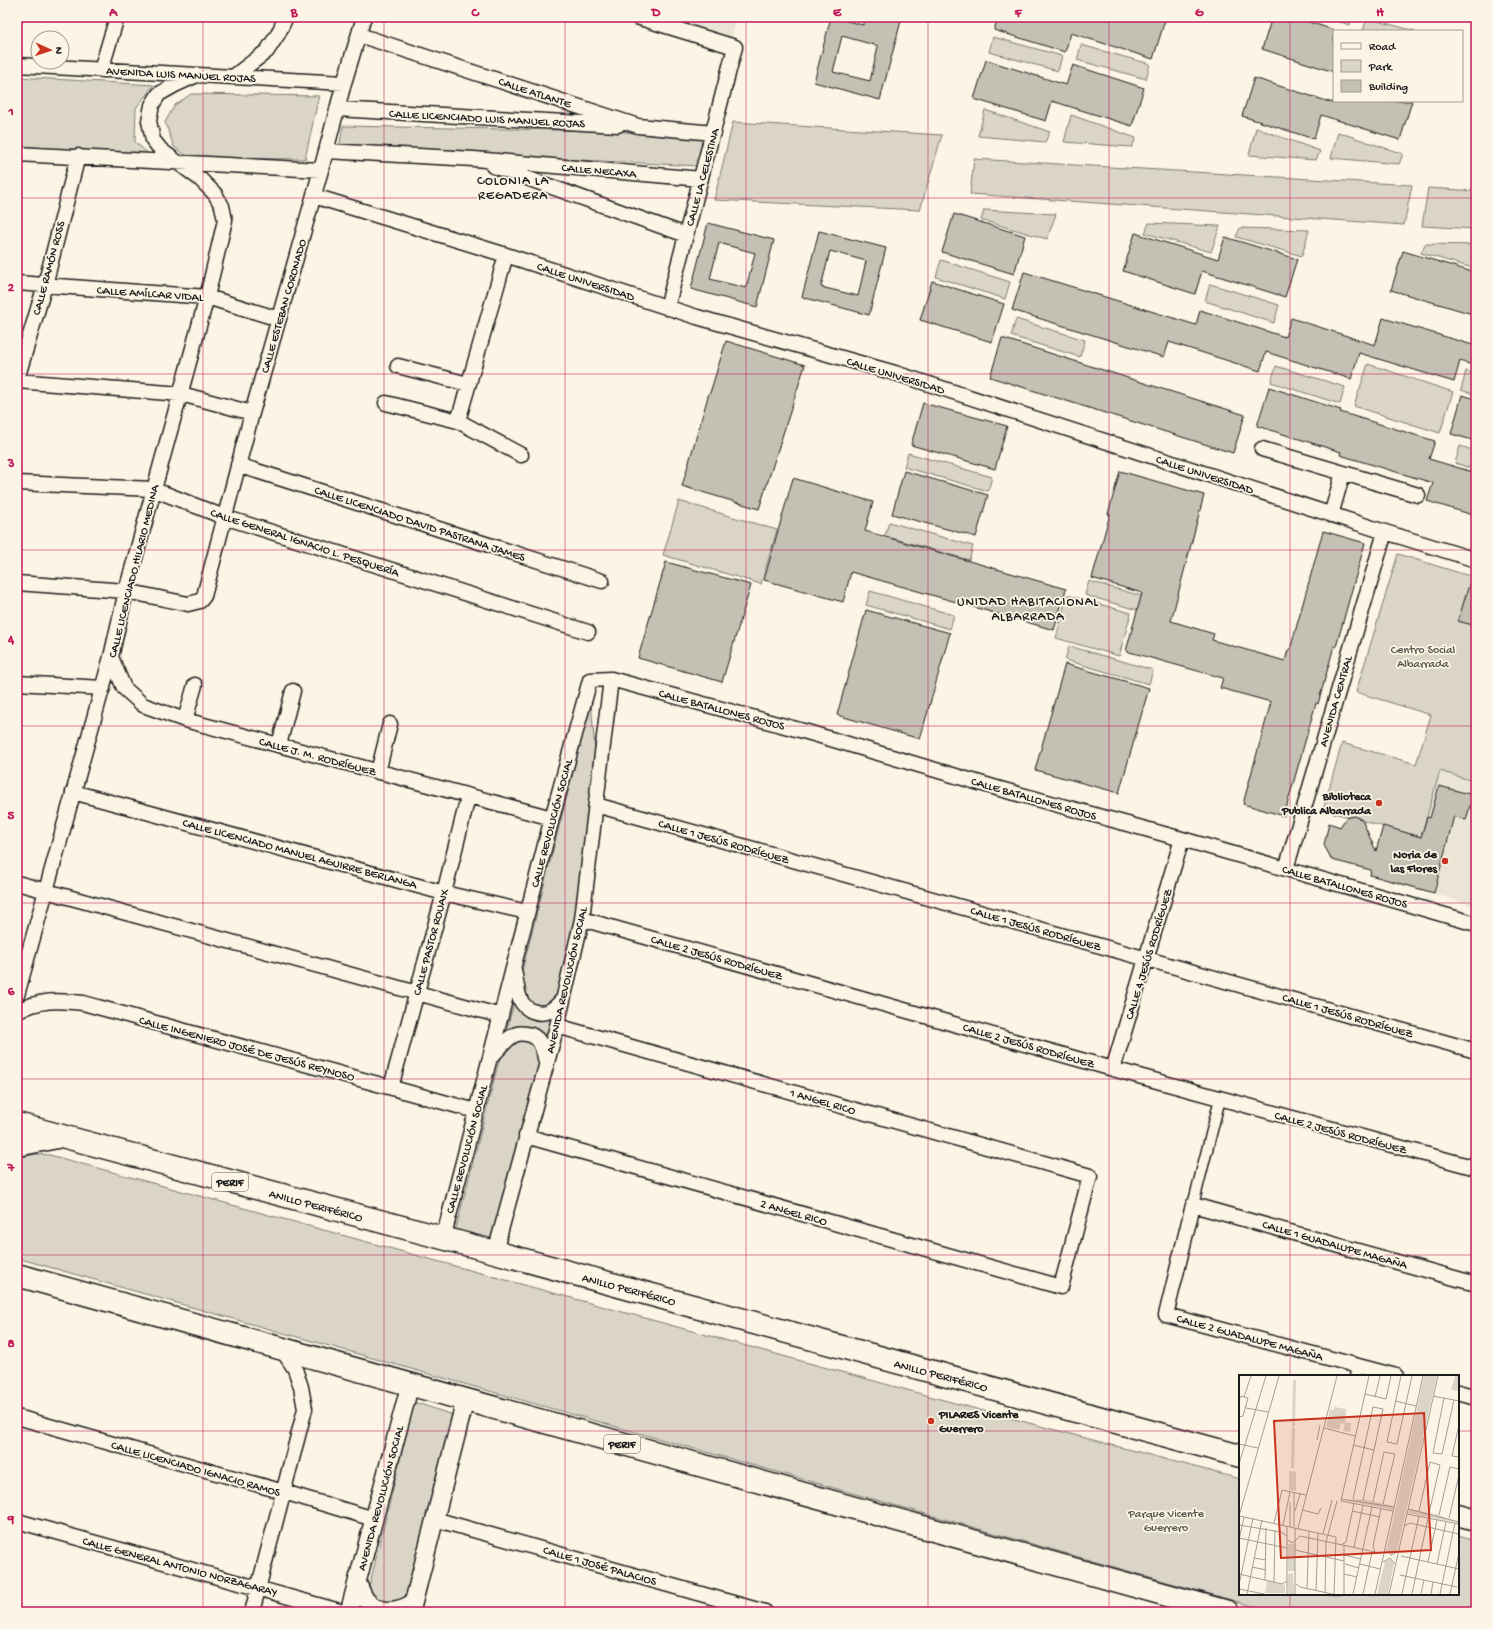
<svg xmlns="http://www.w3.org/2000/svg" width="1493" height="1629" font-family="'Gochi Hand',sans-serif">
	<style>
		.built { fill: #ebe5d6 }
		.green { fill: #dbd5c8; stroke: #7c7872 }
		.building { fill: #c4c0b3; stroke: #1c1c1c; fill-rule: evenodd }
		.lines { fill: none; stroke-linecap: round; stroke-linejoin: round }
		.pedestrian-casing { stroke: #1c1c1c; stroke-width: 13 }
		.minor-casing { stroke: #1c1c1c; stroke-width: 17 }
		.tertiary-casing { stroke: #1c1c1c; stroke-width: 20 }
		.primary-casing { stroke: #1c1c1c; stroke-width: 25 }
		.pedestrian { stroke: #fcf5e5; stroke-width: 10 }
		.minor { stroke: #fcf5e5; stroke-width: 14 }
		.tertiary { stroke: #fcf5e5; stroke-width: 17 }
		.primary { stroke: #fcf5e5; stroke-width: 22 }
		.grid { fill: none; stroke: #c2185b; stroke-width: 1; stroke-opacity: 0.55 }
		.poi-dot { fill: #c8321e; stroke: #fcf5e5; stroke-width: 1.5 }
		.labels { text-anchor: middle; stroke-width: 3.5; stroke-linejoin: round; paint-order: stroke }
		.shield { fill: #fcf5e5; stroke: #5f5d58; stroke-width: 1 }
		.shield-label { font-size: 11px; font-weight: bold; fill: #1c1c1c }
		.street-label { font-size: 12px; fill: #1c1c1c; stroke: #fcf5e5 }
		.park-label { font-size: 12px; fill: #555450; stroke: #fcf5e5 }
		.poi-label { font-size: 12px; font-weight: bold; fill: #1c1c1c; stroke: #fcf5e5; text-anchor: end }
		.neighbourhood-label { font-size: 13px; letter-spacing: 1px; fill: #1c1c1c; stroke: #fcf5e5 }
		.inset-road { fill: none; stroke: #a29e95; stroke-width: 1 }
		.view { fill: #c8321e; fill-opacity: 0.15; stroke: #c8321e; stroke-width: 2 }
		.inset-edge { fill: none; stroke: #1c1c1c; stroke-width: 2 }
		.neatline { fill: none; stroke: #c2185b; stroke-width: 1.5 }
		.grid-label { font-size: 13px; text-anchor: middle; font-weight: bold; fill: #c2185b }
	</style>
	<rect width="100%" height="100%" fill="#fcf5e5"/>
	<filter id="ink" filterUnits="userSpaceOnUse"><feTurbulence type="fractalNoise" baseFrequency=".025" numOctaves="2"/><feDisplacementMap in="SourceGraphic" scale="8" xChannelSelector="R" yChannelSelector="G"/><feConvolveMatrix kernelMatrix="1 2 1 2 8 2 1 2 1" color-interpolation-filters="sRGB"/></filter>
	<g filter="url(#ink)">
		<path class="built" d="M650,17H737L731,41Z
			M1440,771L1476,782V907L1408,885Z"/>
		<path class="green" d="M1323,17H1352L1350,25Z
			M1367,18L1415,31H1363Z
			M993,37L1062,56L1058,71L989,52Z
			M1081,45L1150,64L1146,79L1077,60Z
			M17,77L154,85L136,108L135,142L150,155L17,148Z
			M191,94L319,96L305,159L190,158L174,147L165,122L175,105Z
			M985,110L1050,132L1045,142L978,136Z
			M1071,115L1136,138L1132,147L1064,142Z
			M733,122L942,135L920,210L714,200Z
			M343,126L615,131L706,140L700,166L339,148Z
			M1256,128L1320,151L1316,160L1249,155Z
			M1338,132L1403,154L1399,164L1331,158Z
			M974,159L1412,185L1404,225L970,194Z
			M1428,188L1476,191V229L1422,226Z
			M984,210L1056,214L1047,239L981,220Z
			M1149,223L1220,226L1211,252L1145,233Z
			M1240,228L1309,230L1302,256L1236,237Z
			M1425,244L1476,245V269L1421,253Z
			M941,260L1010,282L1005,299L936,277Z
			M1210,284L1279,305L1274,323L1205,301Z
			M1016,319L1085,340L1080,357L1011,336Z
			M1368,364L1453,392L1440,433L1354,406Z
			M1276,366L1345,387L1340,404L1271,382Z
			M1466,371L1476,374V395L1461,390Z
			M1460,446L1476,451V470L1455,463Z
			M908,453L992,477L988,491L904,467Z
			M679,501L777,530L761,584L663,555Z
			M889,522L973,546L969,560L885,536Z
			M1398,554L1476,578V782L1440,771L1421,837L1323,810L1342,743L1416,764L1431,715L1356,692Z
			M1089,581L1173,605L1169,619L1085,595Z
			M870,591L954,615L950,629L866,605Z
			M1067,595L1131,613L1119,656L1056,638Z
			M1069,646L1153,670L1149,684L1065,660Z
			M591,702L600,808L590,922L504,1243L455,1232Z
			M36,1154L50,1155L980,1410L1240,1479V1594H1458V1536L1476,1541V1612H1274L17,1258V1158Z
			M414,1402L459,1417L409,1612H363Z"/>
		<path class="building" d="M831,17L863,25L864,17H902L880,100L814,82ZM842,36L878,46L870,81L833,72Z
			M998,17H1154L1165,20L1153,59L1071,33L1065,52L994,30Z
			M1272,17H1294L1334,30V72L1262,49Z
			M986,60L1066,85L1073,65L1144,88L1132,126L1052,101L1046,121L974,99Z
			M1254,78L1333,103V101H1412L1400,140L1321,115L1314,139L1242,116Z
			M954,214L1025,236L1014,274L942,252Z
			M708,223L774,240L757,307L691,289ZM719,243L755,253L746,288L710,279Z
			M819,231L886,248L869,315L802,297ZM830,251L866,261L858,296L821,287Z
			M1135,233L1218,259L1225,237L1297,259L1285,297L1202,271L1195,294L1123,271Z
			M1403,251L1476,273V315L1391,290Z
			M1024,272L1196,325L1200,310L1285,337L1291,318L1375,345L1383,318L1476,346V366L1460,361L1454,382L1359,353L1351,379L1266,352L1260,371L1169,342L1164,357L1012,310Z
			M932,281L1004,304L992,342L920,320Z
			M1002,338L1245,415L1233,453L990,377Z
			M726,341L805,365L759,509L682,486L709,393H710Z
			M1269,387L1341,410L1340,412L1435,441L1429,459L1476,473V516L1427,501L1433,483L1340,455L1341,452L1257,426Z
			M1462,395L1476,399V441L1451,434Z
			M923,403L1007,426L995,469L911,445Z
			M904,471L988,495L976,537L892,514Z
			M1120,471L1204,495L1171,621L1214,634L1212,640L1285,661L1288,650H1290L1323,531L1365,543L1336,647L1334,646L1318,704L1316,703L1284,816L1243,804L1271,702L1220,688L1223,678L1126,651L1142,593L1092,578L1110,514H1108Z
			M793,478L873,502L865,531L1066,589L1054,630L851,572L843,602L764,580Z
			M666,562L751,585L722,682L638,658Z
			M1473,572L1476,573V626L1458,621Z
			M866,610L950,633L920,739L837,715Z
			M1065,664L1149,688L1119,793L1035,770Z
			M1439,786L1473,795L1466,820L1454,816L1434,893L1370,875L1371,870L1332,860L1324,845L1329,823L1340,827L1346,818L1355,816L1362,820L1376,851L1383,826L1421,837L1427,817L1430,818Z"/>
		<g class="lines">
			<defs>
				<path id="pedestrian" d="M1193,1205L1220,1099
					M1355,1376L1358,1366"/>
				<path id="minor" d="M637,17L735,47L667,308
					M359,35L638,126L714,133
					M17,65L344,83
					M101,70L117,17
					M233,77L267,51L278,34L286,17
					M337,109L618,125
					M326,151L474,159L701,179
					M17,154L321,170
					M493,166L686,235
					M314,196L506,255L697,317L895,373L1385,532L1476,560
					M506,255L458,421L521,455
					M17,283L207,297L279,319
					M398,366L468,384
					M17,379L45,285L78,156
					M17,381L181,394L252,413
					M386,403L458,421
					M1262,449L1418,495
					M238,465L602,581
					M17,483L153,489L224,517L588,632
					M1331,515L1343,473
					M17,583L126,591L188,604L200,601L204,596L252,413L321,170L344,83L364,17
					M111,657L124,688L143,705L185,720L552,818
					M17,683L103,688
					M185,720L195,685
					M279,745L293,691
					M378,772L390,724
					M73,792L444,893L527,912
					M596,805L1476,1051
					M1286,869L1385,532
					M17,883L501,1016
					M582,919L1113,1069L1476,1168
					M514,970C516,979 517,993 521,1001C523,1005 527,1008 530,1010C545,1017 554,1010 563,999
					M17,995L111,657L126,591L207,297L225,220L222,206L215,194L200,179L161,150L153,140L149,121L152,105L159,94L175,85L197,75
					M17,1012C38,999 59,1000 83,1003L476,1111
					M491,1057C497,1051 504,1042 511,1037C516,1033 521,1033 526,1034C541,1035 543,1050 546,1062
					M1113,1069L1182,839
					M391,1087L444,893L468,797
					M526,1136L1061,1287L1090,1176L557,1026
					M443,1239L552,818L590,680L611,679L807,732L1000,789L1182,839L1476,924
					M495,1252L557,1026L582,919L611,679
					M1396,1376L1166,1315L1193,1205L1476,1284
					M1458,1392L1476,1397
					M17,1417L284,1492L374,1519
					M434,1519L765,1612
					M17,1521L343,1612
					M252,1612L305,1409L301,1387L295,1369L281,1348"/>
				<path id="tertiary" d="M357,1582C360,1588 362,1595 366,1600C378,1615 399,1612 413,1603
					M349,1612L410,1385
					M411,1612L465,1401"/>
				<path id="primary" d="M17,1124L495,1252L1240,1456
					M17,1145L57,1137
					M17,1275L1228,1612
					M1458,1515L1476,1520"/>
			</defs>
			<use href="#pedestrian" class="pedestrian-casing"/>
			<use href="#minor" class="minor-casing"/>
			<use href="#tertiary" class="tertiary-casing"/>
			<use href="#primary" class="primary-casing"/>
			<use href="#pedestrian" class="pedestrian"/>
			<use href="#minor" class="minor"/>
			<use href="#tertiary" class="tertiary"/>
			<use href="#primary" class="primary"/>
		</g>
	</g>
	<path class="grid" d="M203,17V1612M384,17V1612M565,17V1612M746,17V1612M928,17V1612M1109,17V1612M1290,17V1376M17,198H1476M17,374H1476M17,550H1476M17,726H1476M17,903H1476M17,1079H1476M17,1255H1476M17,1431H1240M1458,1431H1476M1290,1594V1612"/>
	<g class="poi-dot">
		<circle cx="1379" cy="803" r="4"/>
		<circle cx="1445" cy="861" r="4"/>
		<circle cx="931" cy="1421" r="4"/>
	</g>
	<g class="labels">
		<g class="shield">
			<rect x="212" y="1173" width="36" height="18" rx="3"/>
			<rect x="604" y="1435" width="36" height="18" rx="3"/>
		</g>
		<g class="shield-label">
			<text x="230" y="1186">PERIF</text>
			<text x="622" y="1448">PERIF</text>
		</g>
		<g class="street-label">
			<text transform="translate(181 74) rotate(3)" y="4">AVENIDA LUIS MANUEL ROJAS</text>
			<text transform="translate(535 92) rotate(18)" y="4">CALLE ATLANTE</text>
			<text transform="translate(487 118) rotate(3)" y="4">CALLE LICENCIADO LUIS MANUEL ROJAS</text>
			<text transform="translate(599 170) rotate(5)" y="4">CALLE NECAXA</text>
			<text transform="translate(702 177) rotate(-75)" y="4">CALLE LA CELESTINA</text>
			<text transform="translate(48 268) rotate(-75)" y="4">CALLE RAMÓN ROSS</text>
			<text transform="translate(586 281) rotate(18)" y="4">CALLE UNIVERSIDAD</text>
			<text transform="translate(150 293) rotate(4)" y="4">CALLE AMÍLCAR VIDAL</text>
			<text transform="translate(283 306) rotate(-74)" y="4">CALLE ESTEBAN CORONADO</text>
			<text transform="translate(896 375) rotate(17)" y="4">CALLE UNIVERSIDAD</text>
			<text transform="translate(1205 474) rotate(18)" y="4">CALLE UNIVERSIDAD</text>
			<text transform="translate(420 523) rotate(18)" y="4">CALLE LICENCIADO DAVID PASTRANA JAMES</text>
			<text transform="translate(305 542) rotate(18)" y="4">CALLE GENERAL IGNACIO L. PESQUERÍA</text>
			<text transform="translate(133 571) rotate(-76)" y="4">CALLE LICENCIADO HILARIO MEDINA</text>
			<text transform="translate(1335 701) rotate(-74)" y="4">AVENIDA CENTRAL</text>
			<text transform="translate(722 709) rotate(15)" y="4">CALLE BATALLONES ROJOS</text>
			<text transform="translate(318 756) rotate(15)" y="4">CALLE J. M. RODRÍGUEZ</text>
			<text transform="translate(1034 798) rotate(16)" y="4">CALLE BATALLONES ROJOS</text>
			<text transform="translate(551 823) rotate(-75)" y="4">CALLE REVOLUCIÓN SOCIAL</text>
			<text transform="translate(724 841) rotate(16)" y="4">CALLE 1 JESÚS RODRÍGUEZ</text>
			<text transform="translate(300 853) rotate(15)" y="4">CALLE LICENCIADO MANUEL AGUIRRE BERLANGA</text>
			<text transform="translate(1345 886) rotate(16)" y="4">CALLE BATALLONES ROJOS</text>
			<text transform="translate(1036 928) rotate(16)" y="4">CALLE 1 JESÚS RODRÍGUEZ</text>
			<text transform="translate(430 942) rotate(-75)" y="4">CALLE PASTOR ROUAIX</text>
			<text transform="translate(1148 954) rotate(-73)" y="4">CALLE 4 JESÚS RODRÍGUEZ</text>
			<text transform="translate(717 957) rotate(16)" y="4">CALLE 2 JESÚS RODRÍGUEZ</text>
			<text transform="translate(566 980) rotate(-77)" y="4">AVENIDA REVOLUCIÓN SOCIAL</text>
			<text transform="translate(1348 1015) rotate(16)" y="4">CALLE 1 JESÚS RODRÍGUEZ</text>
			<text transform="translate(1029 1045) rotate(16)" y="4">CALLE 2 JESÚS RODRÍGUEZ</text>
			<text transform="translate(247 1048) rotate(15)" y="4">CALLE INGENIERO JOSÉ DE JESÚS REYNOSO</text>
			<text transform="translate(823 1101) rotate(16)" y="4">1 ANGEL RICO</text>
			<text transform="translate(1341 1132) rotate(15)" y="4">CALLE 2 JESÚS RODRÍGUEZ</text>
			<text transform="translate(466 1149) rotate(-75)" y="4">CALLE REVOLUCIÓN SOCIAL</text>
			<text transform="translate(316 1205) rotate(15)" y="4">ANILLO PERIFÉRICO</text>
			<text transform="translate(794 1212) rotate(16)" y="4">2 ANGEL RICO</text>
			<text transform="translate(1335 1244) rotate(16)" y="4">CALLE 1 GUADALUPE MAGAÑA</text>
			<text transform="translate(629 1289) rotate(15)" y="4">ANILLO PERIFÉRICO</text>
			<text transform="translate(1250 1337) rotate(15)" y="4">CALLE 2 GUADALUPE MAGAÑA</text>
			<text transform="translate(941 1375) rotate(15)" y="4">ANILLO PERIFÉRICO</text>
			<text transform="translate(196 1468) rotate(16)" y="4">CALLE LICENCIADO IGNACIO RAMOS</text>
			<text transform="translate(380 1498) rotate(-75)" y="4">AVENIDA REVOLUCIÓN SOCIAL</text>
			<text transform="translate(600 1565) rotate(16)" y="4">CALLE 1 JOSÉ PALACIOS</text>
			<text transform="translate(180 1566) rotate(15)" y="4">CALLE GENERAL ANTONIO NORZAGARAY</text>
		</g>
		<g class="park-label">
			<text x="1423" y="653">Centro Social<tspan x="1423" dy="14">Albarrada</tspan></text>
			<text x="1166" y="1517">Parque Vicente<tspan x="1166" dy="14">Guerrero</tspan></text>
		</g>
		<g class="poi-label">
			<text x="1371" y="800">Biblioteca<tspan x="1371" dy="14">Publica Albarrada</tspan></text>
			<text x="1437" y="858">Noria de<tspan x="1437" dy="14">las Flores</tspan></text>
			<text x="939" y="1418" text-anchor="start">PILARES Vicente<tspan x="939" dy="14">Guerrero</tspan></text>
		</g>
		<g class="neighbourhood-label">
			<text x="513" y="184">COLONIA LA<tspan x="513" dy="15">REGADERA</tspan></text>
			<text x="1028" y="605">UNIDAD HABITACIONAL<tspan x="1028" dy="15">ALBARRADA</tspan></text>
		</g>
	</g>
	<g transform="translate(1239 1375)">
		<rect width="220" height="220" fill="#fcf5e5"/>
		<path d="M185,1H198L158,176L152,179L148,173ZM216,1H220V16L212,15ZM54,5H57L56,51H53ZM95,32L107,34L106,47L112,48L111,57L104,56L106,49L102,48L100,55L87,52L91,34L95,35ZM53,52L56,53L55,93H52ZM50,96L57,97V116L50,115ZM124,124L154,131V135L104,125ZM171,134L200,140L220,148L169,138ZM49,169H56V196H49ZM152,184L155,188L149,219H138L146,186ZM54,198L55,219H49V199ZM28,206L46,210V218H26Z" fill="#dbd5c8"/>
		<path class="inset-road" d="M130,1L102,126L154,136M162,1L148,67L158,69L173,1M126,19L147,24L152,1M194,21L220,26M5,22L12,1M136,22L141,1M205,23L194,78L203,79L215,25M0,25L2,21L9,23L4,41L0,42M157,26L177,31M7,33L29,37M220,50L213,81L220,82M85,53L116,61M78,65L81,50M0,69L19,73M114,70L135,75M0,89L27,1M102,124L155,132M114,124L134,32L144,34L124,125M134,127L145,77L156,79L144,129M169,134L220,147M63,135L79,139L82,133M56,136L61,119M113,136L141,142M180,136L191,87L201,90L190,138M168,139L220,149M200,140L211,92L220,94M0,141L97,162L95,219M0,141L40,1M210,143L220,100M35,148L43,115L67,120M0,150L42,157L48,161M44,150L51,117M165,151L171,148L220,159M51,152V127M55,152V118M59,153L98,1M84,159L93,125M0,163L48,173M0,165L5,142M48,165L54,168L61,161L141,178M102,170L107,167L115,128M115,172L124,130M147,174L152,180L158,177M56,175L105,186M136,177L134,171L142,134M105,180L122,184M162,181L220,194M15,183L27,185M144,187L151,183L156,189M189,187L198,145M106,189L120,193M121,189L141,194M198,189L207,147M13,192L27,195M0,199L43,209L48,206M105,199L118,202M161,200L218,212M26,205L27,153M35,207L36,155M57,209L61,212L93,219M0,210L14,143M0,214L25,219M68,214L70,156M77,216L79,158M86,218L87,167L98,126M8,219L23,145M48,219V151M56,219V153M105,219V170M114,219L133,132M124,219L133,177M136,219L184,1M150,219L199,1M163,219L180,141M173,219L189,143M182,219L185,205M192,219L194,207M201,219L216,148M211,219L220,178"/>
		<path class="view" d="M185,38L192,175L42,183L35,46Z"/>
		<rect width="220" height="220" class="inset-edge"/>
	</g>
	<rect width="1493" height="1629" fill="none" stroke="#fcf5e5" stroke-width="44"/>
	<rect x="1333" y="30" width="130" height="72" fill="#fcf5e5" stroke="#a29e95"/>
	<rect x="1341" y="43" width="20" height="6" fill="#fcf5e5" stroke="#a29e95"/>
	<text x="1369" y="50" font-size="12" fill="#1c1c1c">Road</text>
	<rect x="1341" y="60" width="20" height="12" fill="#dbd5c8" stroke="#a29e95"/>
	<text x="1369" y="70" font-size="12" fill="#1c1c1c">Park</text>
	<rect x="1341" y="80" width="20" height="12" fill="#c4c0b3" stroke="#a29e95"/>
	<text x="1369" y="90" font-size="12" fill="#1c1c1c">Building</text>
	<g transform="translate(50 50) rotate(93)"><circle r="19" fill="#fcf5e5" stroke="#a29e95"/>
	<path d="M0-3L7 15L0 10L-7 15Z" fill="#c8321e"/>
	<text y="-6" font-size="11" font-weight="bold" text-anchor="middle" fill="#1c1c1c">N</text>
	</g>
	<rect x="22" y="22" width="1449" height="1585" class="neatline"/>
	<g class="grid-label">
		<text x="113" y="16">A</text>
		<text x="294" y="16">B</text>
		<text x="475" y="16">C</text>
		<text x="656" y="16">D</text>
		<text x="837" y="16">E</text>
		<text x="1018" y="16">F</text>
		<text x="1199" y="16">G</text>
		<text x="1380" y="16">H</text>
		<text x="11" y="115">1</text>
		<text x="11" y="291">2</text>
		<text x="11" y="467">3</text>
		<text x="11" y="643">4</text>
		<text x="11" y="819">5</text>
		<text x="11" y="995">6</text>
		<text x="11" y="1171">7</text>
		<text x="11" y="1347">8</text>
		<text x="11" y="1523">9</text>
	</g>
</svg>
